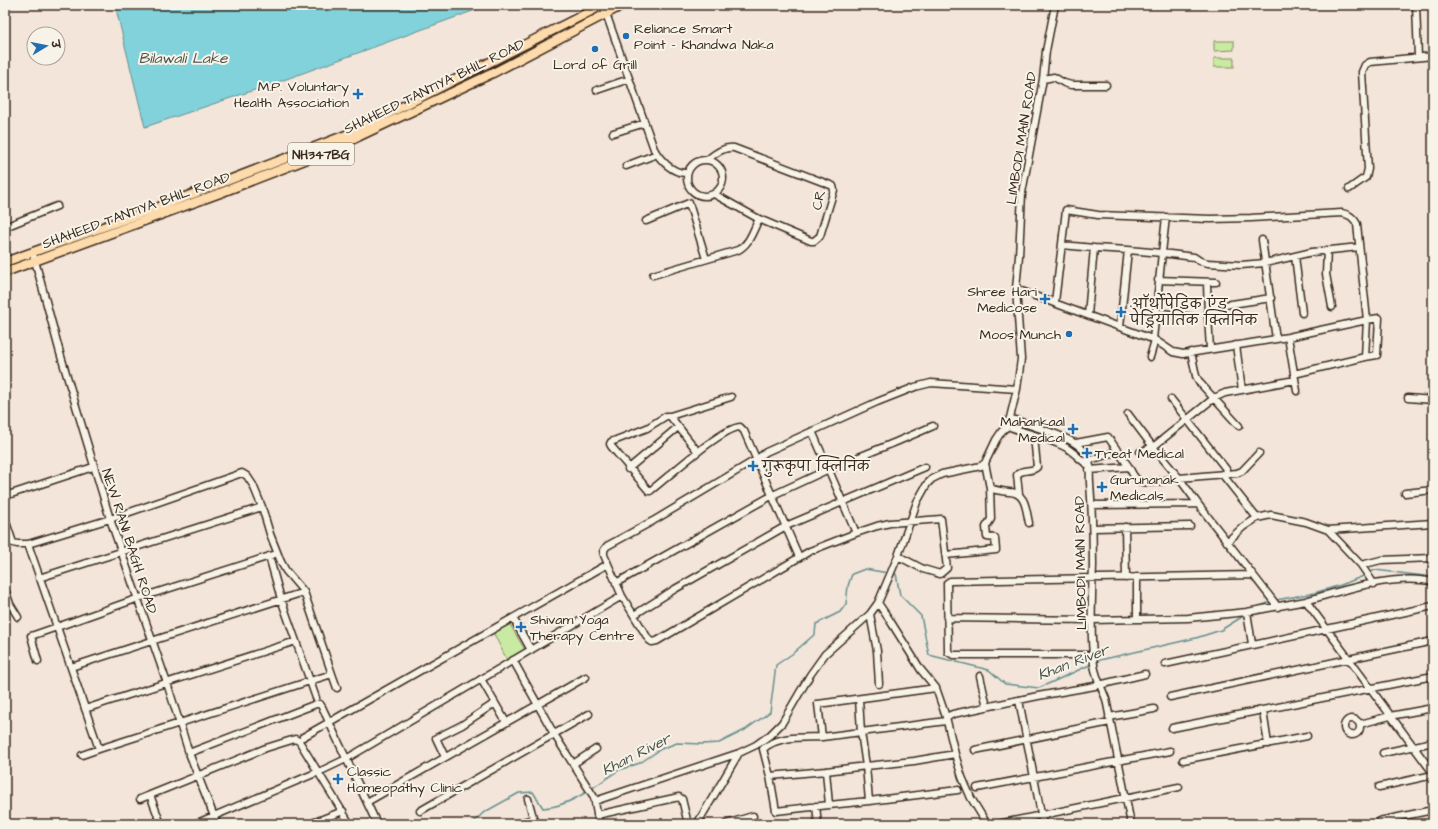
<svg xmlns="http://www.w3.org/2000/svg" width="1438" height="829" font-family="'Architects Daughter','Playpen Sans Deva',sans-serif">
	<style>
		.green { fill: #c9eaa2; stroke: #828a60 }
		.water { fill: #81d2db; stroke: #658f8f }
		.lines { fill: none; stroke-linecap: round; stroke-linejoin: round }
		.stream { stroke: #658f8f; stroke-width: 1.5 }
		.minor-casing { stroke: #3b2a1e; stroke-width: 9 }
		.major-casing { stroke: #3b2a1e; stroke-width: 11 }
		.minor { stroke: #f7f3e8; stroke-width: 6 }
		.major { stroke: #fedbac; stroke-width: 8 }
		.poi-dot { fill: #1f6fb2; stroke: #f7f3e8; stroke-width: 1.5 }
		.labels { text-anchor: middle; stroke-width: 4; stroke-linejoin: round; paint-order: stroke }
		.shield { fill: #f7f3e8; stroke: #73665b; stroke-width: 1 }
		.shield-label { font-size: 13px; font-weight: bold; fill: #3b2a1e }
		.poi-label { font-size: 14px; fill: #3b2a1e; stroke: #f7f3e8; text-anchor: start }
		.street-label { font-size: 14px; fill: #3b2a1e; stroke: #f7f3e8 }
		.water-label { font-size: 15px; font-style: italic; fill: #4c544d; stroke: #f7f3e8 }
	</style>
	<rect width="100%" height="100%" fill="#f3e5d9"/>
	<filter id="ink" filterUnits="userSpaceOnUse"><feTurbulence type="fractalNoise" baseFrequency=".025" numOctaves="2"/><feDisplacementMap in="SourceGraphic" scale="8" xChannelSelector="R" yChannelSelector="G"/><feConvolveMatrix kernelMatrix="1 2 1 2 8 2 1 2 1" color-interpolation-filters="sRGB"/></filter>
	<g filter="url(#ink)">
		<path class="green" d="M1214,41H1234V50L1214,51Z
			M1214,58H1234V67H1214Z
			M509,623L525,650L507,660L493,632Z"/>
		<path class="water" d="M115,5H489L281,81L145,127Z"/>
		<g class="lines">
			<path class="stream" d="M1369,573L1375,570L1433,577
				M892,574H896L900,595L921,616L929,655L989,670L1005,684L1039,688L1092,664
				M1276,600L1314,593L1341,585L1366,575
				M1259,607L1272,601
				M1096,662L1100,660L1196,638L1221,630L1245,615
				M591,789L619,770L640,763L661,749L677,743L702,744L719,743L745,730L770,712L776,665L792,654L815,634L816,624L840,612L846,604L848,586L852,574L865,569L888,573
				M476,824L475,821L483,813L519,793L533,792L543,808C560,807 574,800 588,791"/>
			<defs>
				<path id="minor" d="M603,5L654,149C660,160 673,174 687,173
					M1416,5L1418,57
					M1043,79L1054,77L1064,83L1071,85H1106
					M597,90L629,79
					M613,133L645,123
					M687 178a18 18 0 1 1 36 0a18 18 0 1 1-36 0Z
					M707,160C714,154 725,146 734,148L833,186L834,190L820,236L814,241H811L759,219L714,194
					M626,166L657,154
					M1349,189L1366,177L1368,169L1362,72L1365,65L1370,62L1433,56
					M689,203L706,259
					M1166,217L1162,253L1194,257L1200,261L1208,263L1241,265L1265,263L1312,252L1359,247
					M646,221L689,203
					M5,227L57,206
					M1062,245L1094,248L1088,315
					M1094,248L1128,250L1120,327
					M1128,250L1162,253L1153,339
					M1327,250L1326,274L1332,307
					M1295,256L1302,313
					M34,257L60,353L110,519L167,683L189,753L217,824
					M653,275L738,250C750,244 753,230 759,219
					M1158,280L1216,282
					M1207,282L1208,316L1210,349
					M1016,289L1155,340
					M1055,302L1066,210L1098,215L1210,219L1251,218L1342,213C1350,215 1353,217 1357,224L1367,320L1365,357L1377,355L1379,318L1367,320L1288,337L1276,339L1262,240
					M1225,305L1271,298
					M1155,312L1191,317
					M1288,337L1297,391
					M1236,345L1242,390
					M1191,352L1196,376L1200,383L1239,426
					M1150,357L1155,340L1173,352L1183,354L1276,339
					M1294,374L1365,357
					M1408,398L1433,400
					M1171,399L1226,469
					M1128,414L1153,447L1140,452
					M670,416L731,397
					M1010,418C1031,427 1071,435 1084,451C1092,460 1089,471 1090,483C1092,510 1093,537 1093,565C1092,598 1090,632 1094,665C1096,677 1101,687 1106,699L1131,824
					M1008,426C1025,433 1047,438 1063,446C1074,451 1080,461 1090,466
					M812,431L856,533
					M1076,443L1108,437L1129,467
					M698,452L670,416H666L647,428L611,442L610,444L611,446L649,491H650C667,478 721,428 740,427L744,431L799,557
					M1259,453L1242,471L1237,473L1179,478L1198,504L1278,607
					M1090,460L1119,451
					M628,469L678,427
					M1089,470L1129,467C1131,471 1134,478 1138,480C1145,486 1170,479 1179,478L1153,447L1214,398L1225,393L1295,380
					M1222,474L1257,518
					M990,488C997,491 1002,491 1009,492C1026,492 1026,510 1029,523
					M1405,493L1433,490
					M1019,494L1017,475C1022,468 1031,473 1037,467L1034,436
					M5,496L93,467
					M1092,505L1198,504
					M5,519L13,543L17,544H28L110,519L242,473L247,476L253,485L262,507L270,534L281,562L286,571L304,592L332,674L310,681L281,599L269,556
					M1125,527L1126,578
					M1093,528L1190,526
					M1328,530L1361,565
					M1227,542L1243,527L1257,518L1271,515L1306,522L1328,530L1433,523
					M28,544L57,627L31,636L38,661
					M273,555L136,599L57,627L99,749L310,681L316,698
					M946,555L996,550L995,538L987,537L986,527L991,519L990,488L985,463
					M898,556L923,569L940,574L947,568L941,519L890,523L877,526L856,533L810,551L657,641L652,642L649,640L622,596L604,555V550L607,546L653,521L757,459L766,452L877,402L915,387L931,383L1017,389
					M1137,577V619
					M39,578L262,507
					M616,583L773,495L829,469L896,442L933,426
					M1374,584L1361,565L1381,560L1433,558
					M5,589L10,604L18,617
					M1306,601C1343,590 1396,573 1433,582
					M878,603L889,619L921,670L936,688L946,717L955,754L962,777L971,798L987,824
					M1247,612L1252,644
					M870,614L877,651L879,684
					M634,615L675,589L786,526L925,467
					M513,618L531,650
					M947,618L1092,620L1188,618L1247,612L1306,601L1433,773
					M1093,655H953L948,652L947,583L950,581L1253,575
					M513,660L554,734L594,797L599,824
					M1165,664L1433,606
					M71,667L304,592
					M332,674L337,688
					M980,676L987,707
					M481,679L506,722
					M1099,685L1145,674
					M936,688L818,704L822,737L861,732L866,766L914,761L955,754
					M1170,697L1433,641
					M859,699L861,732L946,721
					M1019,700L1043,824
					M85,709L296,641
					M1263,711L1268,744
					M946,717L953,714L1038,696L1095,686L1098,683
					M1109,717L1154,709
					M1344 727a8 8 0 1 1 16 0a8 8 0 1 1-16 0Z
					M1360,724L1390,716L1433,708
					M1172,728L1433,676
					M303,737L608,564
					M822,737C803,738 778,735 763,749L770,776L826,771
					M975,750L1110,722
					M189,753L316,704H320L322,707L377,824
					M1383,753L1433,742
					M82,755L99,749
					M445,757L436,738L462,725L495,703
					M1183,760L1307,736
					M573,764L596,749
					M323,770L346,759L622,596
					M770,776L776,811L829,805
					M1379,787L1433,775
					M977,788L1170,751
					M140,799L150,795
					M528,799L535,824
					M595,801L739,753L756,745L770,735L782,723L810,675L825,654L870,614L878,603L898,556L917,502L927,484L932,479L942,474L981,466L985,463L996,440L1002,431L1008,426L1017,389L1021,359L1016,289L1019,256L1022,193L1043,79L1046,51L1055,5
					M869,801L829,805L826,771L866,766L869,801L958,790
					M367,802L586,677
					M816,806L818,824
					M420,811L589,714
					M597,815L679,797L682,799L688,824
					M1379,821L1433,810
					M161,824L150,795L266,748L295,739L299,741L350,824
					M195,824L318,772
					M310,824L343,811
					M515,824L533,819
					M697,824L739,753
					M726,824L753,816
					M998,824L1179,787"/>
				<path id="major" d="M5,262L159,207L346,135L603,5
					M5,272L220,193L328,151L493,73L623,5"/>
			</defs>
			<use href="#minor" class="minor-casing"/>
			<use href="#major" class="major-casing"/>
			<use href="#minor" class="minor"/>
			<use href="#major" class="major"/>
		</g>
	</g>
	<g class="poi-dot">
		<circle cx="626" cy="36" r="4"/>
		<circle cx="595" cy="49" r="4"/>
		<path d="M356 88h4v4h4v4h-4v4h-4v-4h-4v-4h4z"/>
		<path d="M1043 293h4v4h4v4h-4v4h-4v-4h-4v-4h4z"/>
		<path d="M1119 306h4v4h4v4h-4v4h-4v-4h-4v-4h4z"/>
		<circle cx="1069" cy="334" r="4"/>
		<path d="M1071 423h4v4h4v4h-4v4h-4v-4h-4v-4h4z"/>
		<path d="M1085 447h4v4h4v4h-4v4h-4v-4h-4v-4h4z"/>
		<path d="M751 460h4v4h4v4h-4v4h-4v-4h-4v-4h4z"/>
		<path d="M1100 481h4v4h4v4h-4v4h-4v-4h-4v-4h4z"/>
		<path d="M519 621h4v4h4v4h-4v4h-4v-4h-4v-4h4z"/>
		<path d="M336 773h4v4h4v4h-4v4h-4v-4h-4v-4h4z"/>
	</g>
	<g class="labels">
		<rect class="shield" x="288" y="143" width="66" height="22" rx="3"/>
		<g class="shield-label">
			<text x="321" y="159">NH347BG</text>
		</g>
		<g class="poi-label">
			<text x="634" y="33">Reliance Smart<tspan x="634" dy="16">Point - Khandwa Naka</tspan></text>
			<text x="595" y="69" text-anchor="middle">Lord of Grill</text>
			<text x="349" y="91" text-anchor="end">M.P. Voluntary<tspan x="349" dy="16">Health Association</tspan></text>
			<text x="1037" y="296" text-anchor="end">Shree Hari<tspan x="1037" dy="16">Medicose</tspan></text>
			<text x="1130" y="309">ऑर्थोपेडिक एंड<tspan x="1130" dy="16">पेड्रियातिक क्लिनिक</tspan></text>
			<text x="1061" y="339" text-anchor="end">Moos Munch</text>
			<text x="1065" y="426" text-anchor="end">Mahankaal<tspan x="1065" dy="16">Medical</tspan></text>
			<text x="1095" y="458">Treat Medical</text>
			<text x="762" y="471">गुरूकृपा क्लिनिक</text>
			<text x="1110" y="484">Gurunanak<tspan x="1110" dy="16">Medicals</tspan></text>
			<text x="530" y="624">Shivam Yoga<tspan x="530" dy="16">Therapy Centre</tspan></text>
			<text x="347" y="776">Classic<tspan x="347" dy="16">Homeopathy Clinic</tspan></text>
		</g>
		<g class="street-label">
			<text transform="translate(434 86) rotate(-26)" y="5">SHAHEED TANTIYA BHIL ROAD</text>
			<text transform="translate(1021 138) rotate(-81)" y="5">LIMBODI MAIN ROAD</text>
			<text transform="translate(818 200) rotate(-77)" y="5">CR</text>
			<text transform="translate(136 210) rotate(-20)" y="5">SHAHEED TANTIYA BHIL ROAD</text>
			<text transform="translate(130 541) rotate(72)" y="5">NEW RANI BAGH ROAD</text>
			<text transform="translate(1080 563) rotate(-91)" y="5">LIMBODI MAIN ROAD</text>
		</g>
		<g class="water-label">
			<text x="183" y="63">Bilawali Lake</text>
			<text transform="translate(1073 662) rotate(-21)" y="5">Khan River</text>
			<text transform="translate(636 754) rotate(-27)" y="5">Khan River</text>
		</g>
	</g>
	<rect width="1438" height="829" fill="none" stroke="#f7f3e8" stroke-width="20"/>
	<rect x="10" y="10" width="1418" height="809" fill="none" stroke="#3b2a1e" stroke-width="1.5" filter="url(#ink)"/>
	<g transform="translate(46 46) rotate(80)"><circle r="19" fill="#f7f3e8" stroke="#aca397"/>
	<path d="M0-3L7 15L0 10L-7 15Z" fill="#1f6fb2"/>
	<text y="-6" font-size="11" font-weight="bold" text-anchor="middle" fill="#3b2a1e">उ</text>
	</g>
</svg>
